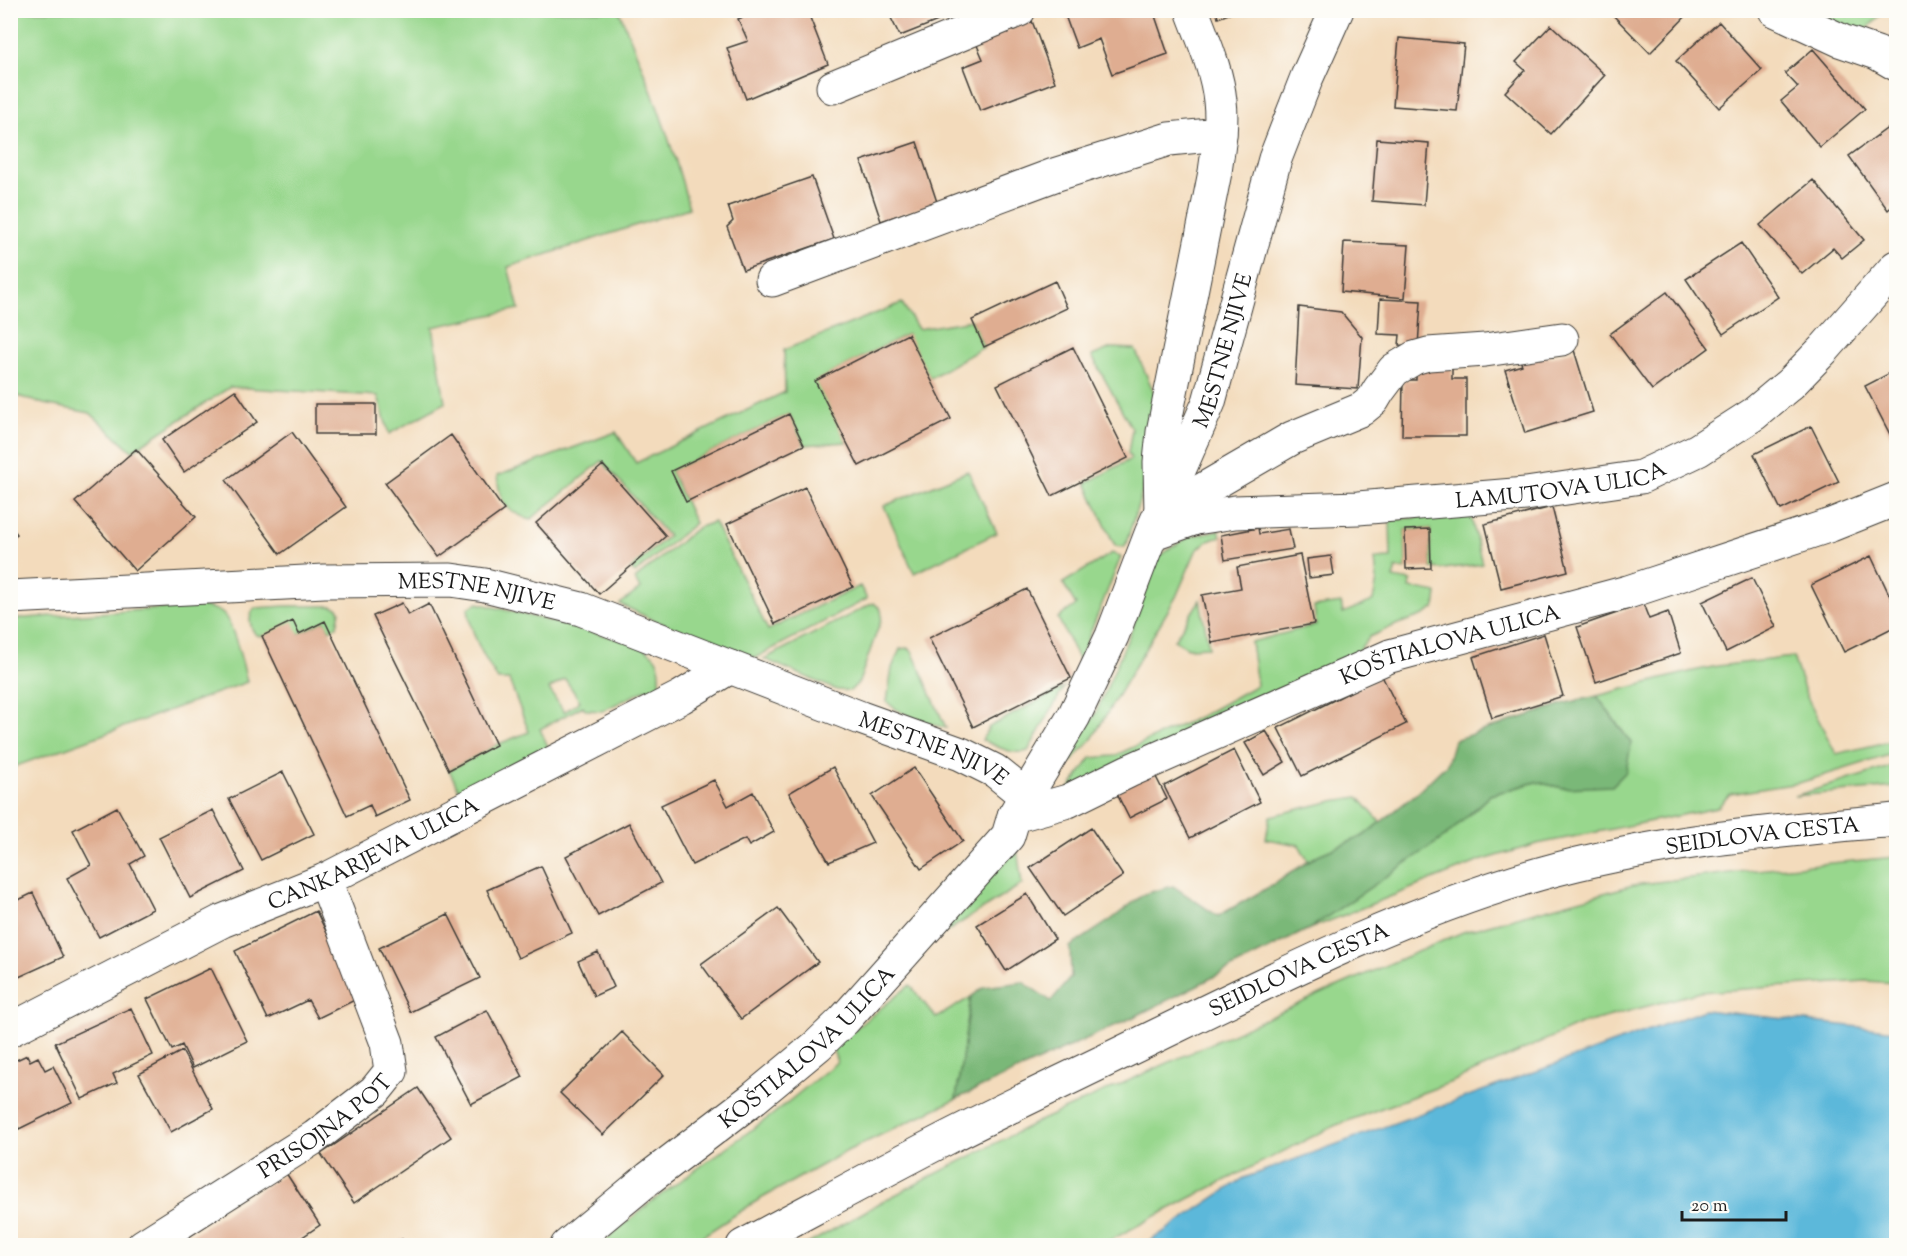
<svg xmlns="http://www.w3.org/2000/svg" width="1907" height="1256" font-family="'Sorts Mill Goudy',serif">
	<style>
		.green { fill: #98d78d; stroke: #5a7a54; stroke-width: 1.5; fill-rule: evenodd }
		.forest { fill: #7ab878; stroke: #4b6a4a; stroke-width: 1.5 }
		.water { fill: #5cb8da; stroke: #3c6a7b; stroke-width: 1.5 }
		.building { fill: #dfad91 }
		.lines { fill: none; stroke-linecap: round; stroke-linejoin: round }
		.minor-casing { stroke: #3c3934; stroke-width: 35 }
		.minor { stroke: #fff; stroke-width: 33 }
		.labels { text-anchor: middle; stroke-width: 4.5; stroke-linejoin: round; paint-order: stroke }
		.street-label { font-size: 22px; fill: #1c1c1c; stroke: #fdfcf7 }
	</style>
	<rect width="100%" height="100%" fill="#fdfcf7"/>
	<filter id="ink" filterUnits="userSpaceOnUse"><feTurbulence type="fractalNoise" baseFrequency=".0167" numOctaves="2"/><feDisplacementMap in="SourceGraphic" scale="12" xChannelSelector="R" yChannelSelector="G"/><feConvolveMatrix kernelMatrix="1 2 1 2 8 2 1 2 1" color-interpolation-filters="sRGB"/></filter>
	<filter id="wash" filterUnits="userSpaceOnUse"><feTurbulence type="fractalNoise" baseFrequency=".008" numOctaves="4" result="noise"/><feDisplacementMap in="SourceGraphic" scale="24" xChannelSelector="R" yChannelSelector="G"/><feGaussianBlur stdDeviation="1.35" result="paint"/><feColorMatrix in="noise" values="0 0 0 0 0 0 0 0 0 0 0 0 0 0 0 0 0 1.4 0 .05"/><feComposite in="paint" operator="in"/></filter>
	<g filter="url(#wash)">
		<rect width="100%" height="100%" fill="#f3dbbc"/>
		<path class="green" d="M10,11H619C646,75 672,140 689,208L508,267L519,309L433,327L445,403L389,434L378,396L230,387L132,451L90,413L44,404L11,394Z
			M1806,11H1884L1865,31H1859Z
			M902,303L918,329L972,320L984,347L930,378L907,334L816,381L847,442L804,445L789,414L671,471L695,523L635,573L631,569L668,536L602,461L530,520C503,508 501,505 497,476L616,432L636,463L785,392L784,350Z
			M1111,348L1135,349L1160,406L1147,476L1125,547L1116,546L1113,542L1086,483L1131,459L1128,453L1132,429L1092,356Z
			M968,471L997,533L914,573L884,506Z
			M1470,512L1482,564L1444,569L1431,568L1430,529L1405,530L1406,569L1396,568L1393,578L1411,581L1410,588L1437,593L1435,608L1424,615L1398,624L1369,637L1349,663L1068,790L1091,758L1114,756L1201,716L1257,685L1251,642L1316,625L1314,607L1341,603L1343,613L1373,601L1377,580L1375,559L1391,558L1390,520Z
			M714,522L768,630L860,586L867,599L755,658L653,620L620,604L640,589L635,579L697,528Z
			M1219,530L1221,536L1206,542L1196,551L1176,597L1092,739L1052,783L1070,749L1076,745L1096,713L1131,631L1158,558L1172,547L1189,537Z
			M1112,553L1121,557L1079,661L1058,618L1076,605L1063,583Z
			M1200,600L1209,647L1188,648L1174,640Z
			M478,603L631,642C658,655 661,658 660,688L654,693L647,689L602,711L586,710L583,706L540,729L551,753L462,796L449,770L496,745L529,732L509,680H498C484,657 470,634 468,608ZM565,679L580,701L564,712L549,689Z
			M873,603C881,608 883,610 881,620L859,682L850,691L837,690L764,659Z
			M201,606C209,608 217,608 223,614C233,623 244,668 247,682L11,768V619Z
			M286,606H333L338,608L340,611L337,626L329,630L325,621L299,634L262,636L256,635C250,628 247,616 255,608Z
			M907,648L912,651L946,728C927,723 901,716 887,702L892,668L900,649Z
			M1793,657L1806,695L1836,754L1896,740V753L1799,783L1730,794L1717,808L1537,844L1480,861L1309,929L1446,836L1490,795L1536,782L1563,788L1631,743L1597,696L1693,671L1718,666Z
			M1064,687L1028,751C1012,756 997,746 982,740L989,727Z
			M1896,764V787L1794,796L1887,768Z
			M1358,797L1380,822L1363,836L1308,861L1299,845L1266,839L1270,816L1333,801Z
			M1017,849L1022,884L930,942Z
			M1896,857V983L1866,981L1700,992L1581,1024L1454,1081L1334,1126L1192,1197L1101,1245H806L885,1200L1037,1122L1336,987L1463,932L1633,885L1746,871Z
			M910,985L936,1018L971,997L956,1099L847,1151L755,1202L689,1245L598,1246L651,1202L772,1115L837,1062L832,1047Z"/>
		<path class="forest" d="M1597,696L1631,743L1626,772L1612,786L1563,788L1536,782L1490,795L1446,836L1309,929L1138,1015L956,1099L971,997L984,987L1023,982L1051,1001L1071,977L1070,947L1112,919L1144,894L1173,886L1218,916L1269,887L1318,855L1363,836L1417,793L1447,764L1454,740L1566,703Z"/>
		<path class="water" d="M1704,1010L1896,1031V1245H1144L1244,1178Z"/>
		<g id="blocks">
			<path class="building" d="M761,10H807L828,64L746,99L727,48L748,41L738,19Z
				M887,10H963V11L900,36Z
				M1063,10H1153L1168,54L1112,74L1099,39L1077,48Z
				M1216,10H1237V11L1218,18Z
				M1608,10H1686L1689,13L1650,53Z
				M1032,21L1055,82L980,111L963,67L983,59L976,43Z
				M1719,22L1762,70L1719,108L1676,61Z
				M1551,25L1605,75L1551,134L1505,92L1525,70L1516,62Z
				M1399,38L1464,44L1457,111L1393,106Z
				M1813,49L1865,109L1820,147L1781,101L1798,87L1785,73Z
				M1896,122V203L1888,210L1849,156Z
				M1377,139L1429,143L1424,205L1372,201Z
				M917,142L937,202L881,221L861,161Z
				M812,177L834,239L743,270L727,227L733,221L728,206Z
				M1813,180L1864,240L1842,258L1833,248L1802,274L1760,225Z
				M1344,242L1409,245L1405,298L1341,292Z
				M1741,243L1778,297L1723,334L1686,279Z
				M1055,281L1067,308L984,347L972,320Z
				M1667,292L1709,348L1652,390L1610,334Z
				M1380,299L1421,301L1418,346L1399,345L1400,335L1378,334Z
				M1299,307L1341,312L1362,337L1358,389L1295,385Z
				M908,334L951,419L859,466L815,381Z
				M1073,347L1128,458L1052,496L997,385Z
				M1574,350L1593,412L1525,433L1505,370L1522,365L1519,357H1553Z
				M1416,368L1452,369V379H1466V436H1402L1403,380H1416Z
				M1896,370V443L1895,444L1865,386Z
				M235,390L257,422L184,472L162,440Z
				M315,404H376V434H315Z
				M789,414L804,445L686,502L671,471Z
				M1811,426L1839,482L1781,510L1754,454Z
				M292,432L346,507L280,554L226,480Z
				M451,435L504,510L439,557L385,483Z
				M136,449L196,517L135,571L75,502Z
				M603,465L666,536L599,594L536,523Z
				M805,487L853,587L775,624L727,524Z
				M1552,507L1568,571L1501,588L1485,524Z
				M10,525L17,534L10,539Z
				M1258,528L1259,534L1289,529L1293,549L1225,560L1221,535Z
				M1430,529L1431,568L1406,569L1405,530Z
				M1300,555L1314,624L1212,643L1202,595L1241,588L1237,567Z
				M1331,556L1334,575L1309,578L1307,559Z
				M1871,556L1896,609V626L1844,652L1811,585Z
				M1752,578L1776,627L1726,652L1702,602Z
				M1027,589L1071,678L973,727L929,638Z
				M402,603L408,615L429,604L496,745L449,770L373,616Z
				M1643,604L1649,619L1668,612L1681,653L1596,682L1577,627Z
				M293,621L299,634L325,621L410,800L375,817L370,805L347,816L262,636Z
				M1544,634L1563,696L1492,718L1473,657Z
				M1382,676L1406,724L1302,776L1278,728Z
				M1266,731L1285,762L1264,775L1245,743Z
				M1234,750L1260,802L1190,838L1164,786Z
				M833,767L873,843L829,862L789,793Z
				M914,768L963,841L921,869L872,796Z
				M283,772L314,834L261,860L229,799Z
				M1154,773L1167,799L1129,818L1116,792Z
				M714,780L728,806L753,792L774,832L749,846L745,839L692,865L661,805Z
				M117,807L144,856L130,864L153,909L99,937L67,878L91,865L73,830Z
				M213,810L244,871L190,898L159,837Z
				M629,823L661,883L598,916L566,856Z
				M1091,828L1123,876L1063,916L1030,868Z
				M541,866L572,933L518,958L487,890Z
				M33,893L63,957L10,981V904Z
				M1027,894L1055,939L1006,971L977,925Z
				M778,908L818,962L741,1019L701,964Z
				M316,911L359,998L318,1018L308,1000L268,1019L235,951Z
				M448,914L480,978L410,1012L379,948Z
				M598,952L614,987L594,996L578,961Z
				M211,968L247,1041L193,1068L182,1045L172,1050L147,999Z
				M131,1008L153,1055L113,1074L117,1083L82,1099L55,1043Z
				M487,1010L523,1077L471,1104L436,1037Z
				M622,1032L664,1075L603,1135L560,1093Z
				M182,1051L213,1109L171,1132L139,1074Z
				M27,1055L30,1061L38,1057L45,1070L53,1066L72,1103L19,1129L10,1112V1063Z
				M418,1088L451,1137L354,1203L321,1154Z
				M286,1173L320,1225L289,1246H175Z
				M402,1239L411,1246H397Z"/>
		</g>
	</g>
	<g filter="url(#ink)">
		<use href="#blocks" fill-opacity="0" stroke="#3c3934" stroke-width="1.5"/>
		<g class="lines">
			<defs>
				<g id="minor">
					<path d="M1192,10C1203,40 1217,70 1220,101C1223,125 1218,149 1215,172L1163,432L1160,462L1161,514L1292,438L1362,409L1373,400L1379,390L1394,370L1414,358L1428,354L1485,350L1562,339"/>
					<path d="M1775,10L1842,41L1877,53L1896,64"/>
					<path d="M833,87L1019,10"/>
					<path d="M772,280L1054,175L1169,139L1220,134"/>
					<path id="s1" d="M1159,531L1196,518L1235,512L1358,508L1526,494L1641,477L1698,450L1754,414L1791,383L1824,349L1896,267"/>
					<path id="s2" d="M10,597L324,581L451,580L485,585L581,609L861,718L961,754L995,771L1026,796L1074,716L1112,636L1151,534L1209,402L1275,159L1307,77L1337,10"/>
					<path id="s3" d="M1014,816L1068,801L1129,771L1390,656L1628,592L1831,525L1896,499"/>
					<path id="s4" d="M10,1030L222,921L325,880L681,697L730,667"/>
					<path id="s5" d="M143,1246L315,1137L375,1091L391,1071L387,1043L325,880"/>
					<path id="s6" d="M567,1246L649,1178L754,1098L818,1045L844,1020L1008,836L1014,816L1025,797"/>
					<path id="s7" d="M743,1246C811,1210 879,1173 947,1138C1018,1102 1089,1069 1160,1034C1283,974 1407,912 1539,874C1655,841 1777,831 1896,820"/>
				</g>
			</defs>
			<use href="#minor" class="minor-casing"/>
			<use href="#minor" class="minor"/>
		</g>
	</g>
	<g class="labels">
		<g class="street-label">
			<text dy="8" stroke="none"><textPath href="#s2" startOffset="1548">MESTNE NJIVE</textPath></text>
			<text dy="8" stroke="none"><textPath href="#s1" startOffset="406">LAMUTOVA ULICA</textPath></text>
			<text dy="8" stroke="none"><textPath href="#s2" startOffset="468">MESTNE NJIVE</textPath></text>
			<text dy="8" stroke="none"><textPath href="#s3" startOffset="470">KOŠTIALOVA ULICA</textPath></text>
			<text dy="8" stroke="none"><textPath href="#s2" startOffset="954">MESTNE NJIVE</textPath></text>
			<text dy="8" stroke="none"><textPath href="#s7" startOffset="1107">SEIDLOVA CESTA</textPath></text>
			<text dy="8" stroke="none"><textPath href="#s4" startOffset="404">CANKARJEVA ULICA</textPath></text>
			<text dy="8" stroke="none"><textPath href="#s7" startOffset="621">SEIDLOVA CESTA</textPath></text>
			<text dy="8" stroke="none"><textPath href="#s6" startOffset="312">KOŠTIALOVA ULICA</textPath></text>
			<text dy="8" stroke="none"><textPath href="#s5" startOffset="218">PRISOJNA POT</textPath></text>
		</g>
	</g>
	<rect width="1907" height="1256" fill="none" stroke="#fdfcf7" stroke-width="36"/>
	<path d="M1682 1211v9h104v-9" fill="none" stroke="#1c1c1c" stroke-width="3"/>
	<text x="1691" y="1211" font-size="18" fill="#1c1c1c" stroke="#fdfcf7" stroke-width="4.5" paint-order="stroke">20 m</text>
</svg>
